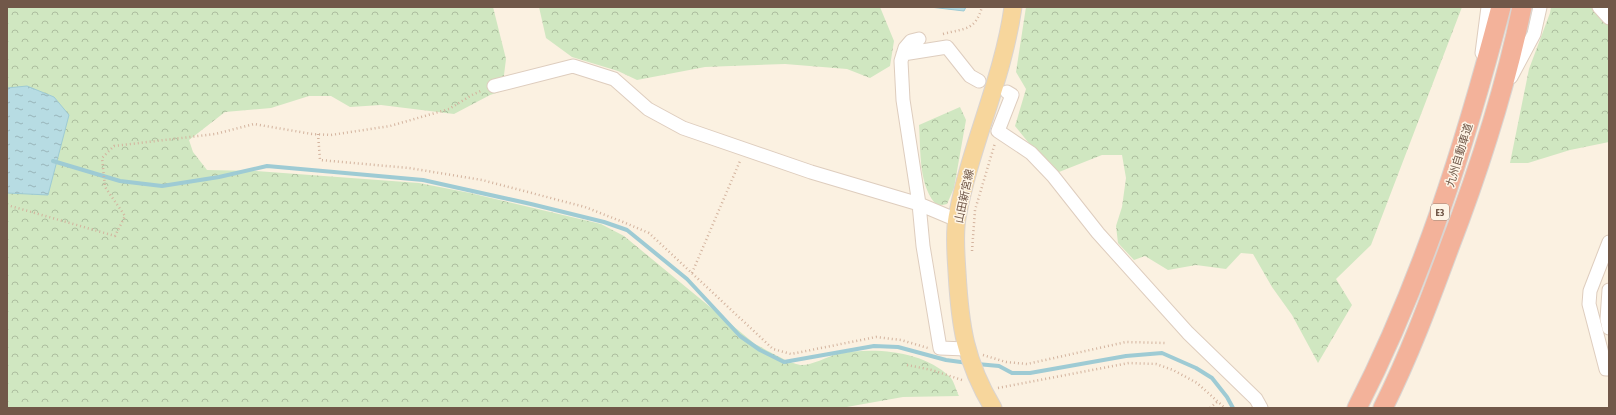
<svg xmlns="http://www.w3.org/2000/svg" width="1616" height="415" font-family="'Asap Condensed','Noto Sans JP',sans-serif">
	<style>
		.forest { fill: url(#forest-crowns) }
		.water { fill: url(#water-ripples); stroke: #9ecbd4 }
		.lines { fill: none; stroke-linecap: round; stroke-linejoin: round }
		.stream { stroke: #9ecbd4; stroke-width: 4 }
		.minor-casing { stroke: #decdbe; stroke-width: 15 }
		.major-casing { stroke: #dad4d0; stroke-width: 19 }
		.highway-casing { stroke: #dad4d0; stroke-width: 21 }
		.path { stroke: #d3b39e; stroke-width: 2.5; stroke-dasharray: 1 3; stroke-linecap: butt }
		.minor { stroke: #fff; stroke-width: 13 }
		.major { stroke: #f7d69c; stroke-width: 17 }
		.highway { stroke: #f3b29a; stroke-width: 19 }
		.labels { text-anchor: middle; stroke-width: 3; stroke-linejoin: round; paint-order: stroke }
		.shield { fill: #fef5e7; stroke: #9b8778; stroke-width: 1 }
		.shield-label { font-size: 10px; font-weight: bold; fill: #715849 }
		.street-label { font-size: 11px; fill: #715849; stroke: #fef5e7 }
	</style>
	<defs>
		<pattern id="forest-crowns" width="20" height="18" patternUnits="userSpaceOnUse"><rect width="20" height="18" fill="#d0e7c1"/><path d="M2 6a3 3 0 1 1 6 0M12 15a3 3 0 1 1 6 0" fill="none" stroke="#adbe9f"/></pattern>
		<pattern id="water-ripples" width="26" height="14" patternUnits="userSpaceOnUse"><rect width="26" height="14" fill="#b7dce3"/><path d="M2 4q2-2 4 0t4 0M15 11q2-2 4 0t4 0" fill="none" stroke="#99b5ba"/></pattern>
	</defs>
	<rect width="100%" height="100%" fill="#fbf1e1"/>
	<path class="forest" d="M7,7H493L506,59L502,91L490,95L454,114L381,105L350,107L331,96H309L271,108L225,112L189,140L193,152L207,170L256,171L419,183L470,193L601,224L624,236L755,344C765,349 792,365 802,365C812,365 827,357 837,354C873,347 922,350 950,377C954,381 956,390 959,396L903,397L841,408H7Z
		M539,7H880L894,41L890,66L870,78L847,69L785,64L705,67L637,80L618,71L572,57L546,38Z
		M1026,7H1462L1371,245L1336,279L1352,305L1318,363L1292,315L1272,287L1253,254L1241,253L1226,269L1196,265L1168,270L1145,256L1134,260L1118,243L1116,226L1122,207L1126,178L1122,155H1102L1054,174L1015,126L1026,89L1016,72Z
		M1551,7H1594L1609,22V142L1570,150L1528,163H1510L1529,69L1550,13Z
		M960,107L966,120L954,188L947,204L938,206C918,188 921,150 919,125Z"/>
	<path class="water" d="M930,7H966L964,11Z
		M27,86L54,97L69,115L48,195L7,193V88Z"/>
	<g class="lines">
		<path class="stream" d="M53,161L120,181L162,186L219,177L267,166L423,180L531,204L604,222L627,230L687,279L740,336L760,350L784,362L874,346L898,347L946,360L968,363
			M977,364L999,366L1012,373H1030L1126,356L1162,353L1196,368L1212,378L1227,397L1233,408"/>
		<defs>
			<path id="minor" d="M1599,7L1609,18
				M919,39L911,41L905,48L901,61L903,100L919,204L923,246L940,348L966,349
				M1482,53L1488,7
				M903,54L947,47L970,76L979,81
				M1511,77L1534,34L1540,7
				M494,86L573,66L614,79L648,109L683,128L811,172L919,204L957,220
				M1007,92L1012,95L998,131L1031,153L1053,176L1098,233L1188,333L1256,399L1261,408
				M1609,242L1590,291L1589,304L1606,369H1609
				M1609,290L1607,319L1609,328"/>
			<path id="major" d="M993,408C965,361 960,326 957,272C956,255 954,235 957,218C970,146 1003,79 1013,7"/>
			<path id="highway" d="M1357,408C1422,281 1465,145 1501,7
				M1383,408C1409,356 1429,302 1449,248C1479,170 1505,89 1522,7"/>
		</defs>
		<use href="#minor" class="minor-casing"/>
		<use href="#major" class="major-casing"/>
		<use href="#highway" class="highway-casing"/>
		<path class="path" d="M943,34C965,28 975,31 982,7
			M318,134L320,160L409,168L482,180L585,207L623,222L649,233L773,349L791,354L876,337L901,340L928,348
			M7,205L115,236L125,216L105,187L102,158L114,146L215,134L254,124L312,134L331,135L390,126L449,109L472,95L483,90
			M972,251L975,210L995,143
			M692,273L740,161
			M983,355L1006,362L1027,364L1126,342L1165,343
			M907,365L932,370L962,380
			M998,388L1129,363L1156,364L1173,370L1197,383L1225,408
			M1210,408L1218,401"/>
		<use href="#minor" class="minor"/>
		<use href="#major" class="major"/>
		<use href="#highway" class="highway"/>
	</g>
	<g class="labels">
		<rect class="shield" x="1431" y="204" width="18" height="16" rx="3"/>
		<g class="shield-label">
			<text x="1440" y="216">E3</text>
		</g>
		<g class="street-label">
			<text transform="translate(1459 155) rotate(-73)" y="4">九州自動車道</text>
			<text transform="translate(964 196) rotate(-78)" y="4">山田新宮線</text>
		</g>
	</g>
	<rect width="1616" height="415" fill="none" stroke="#715849" stroke-width="16"/>
</svg>
